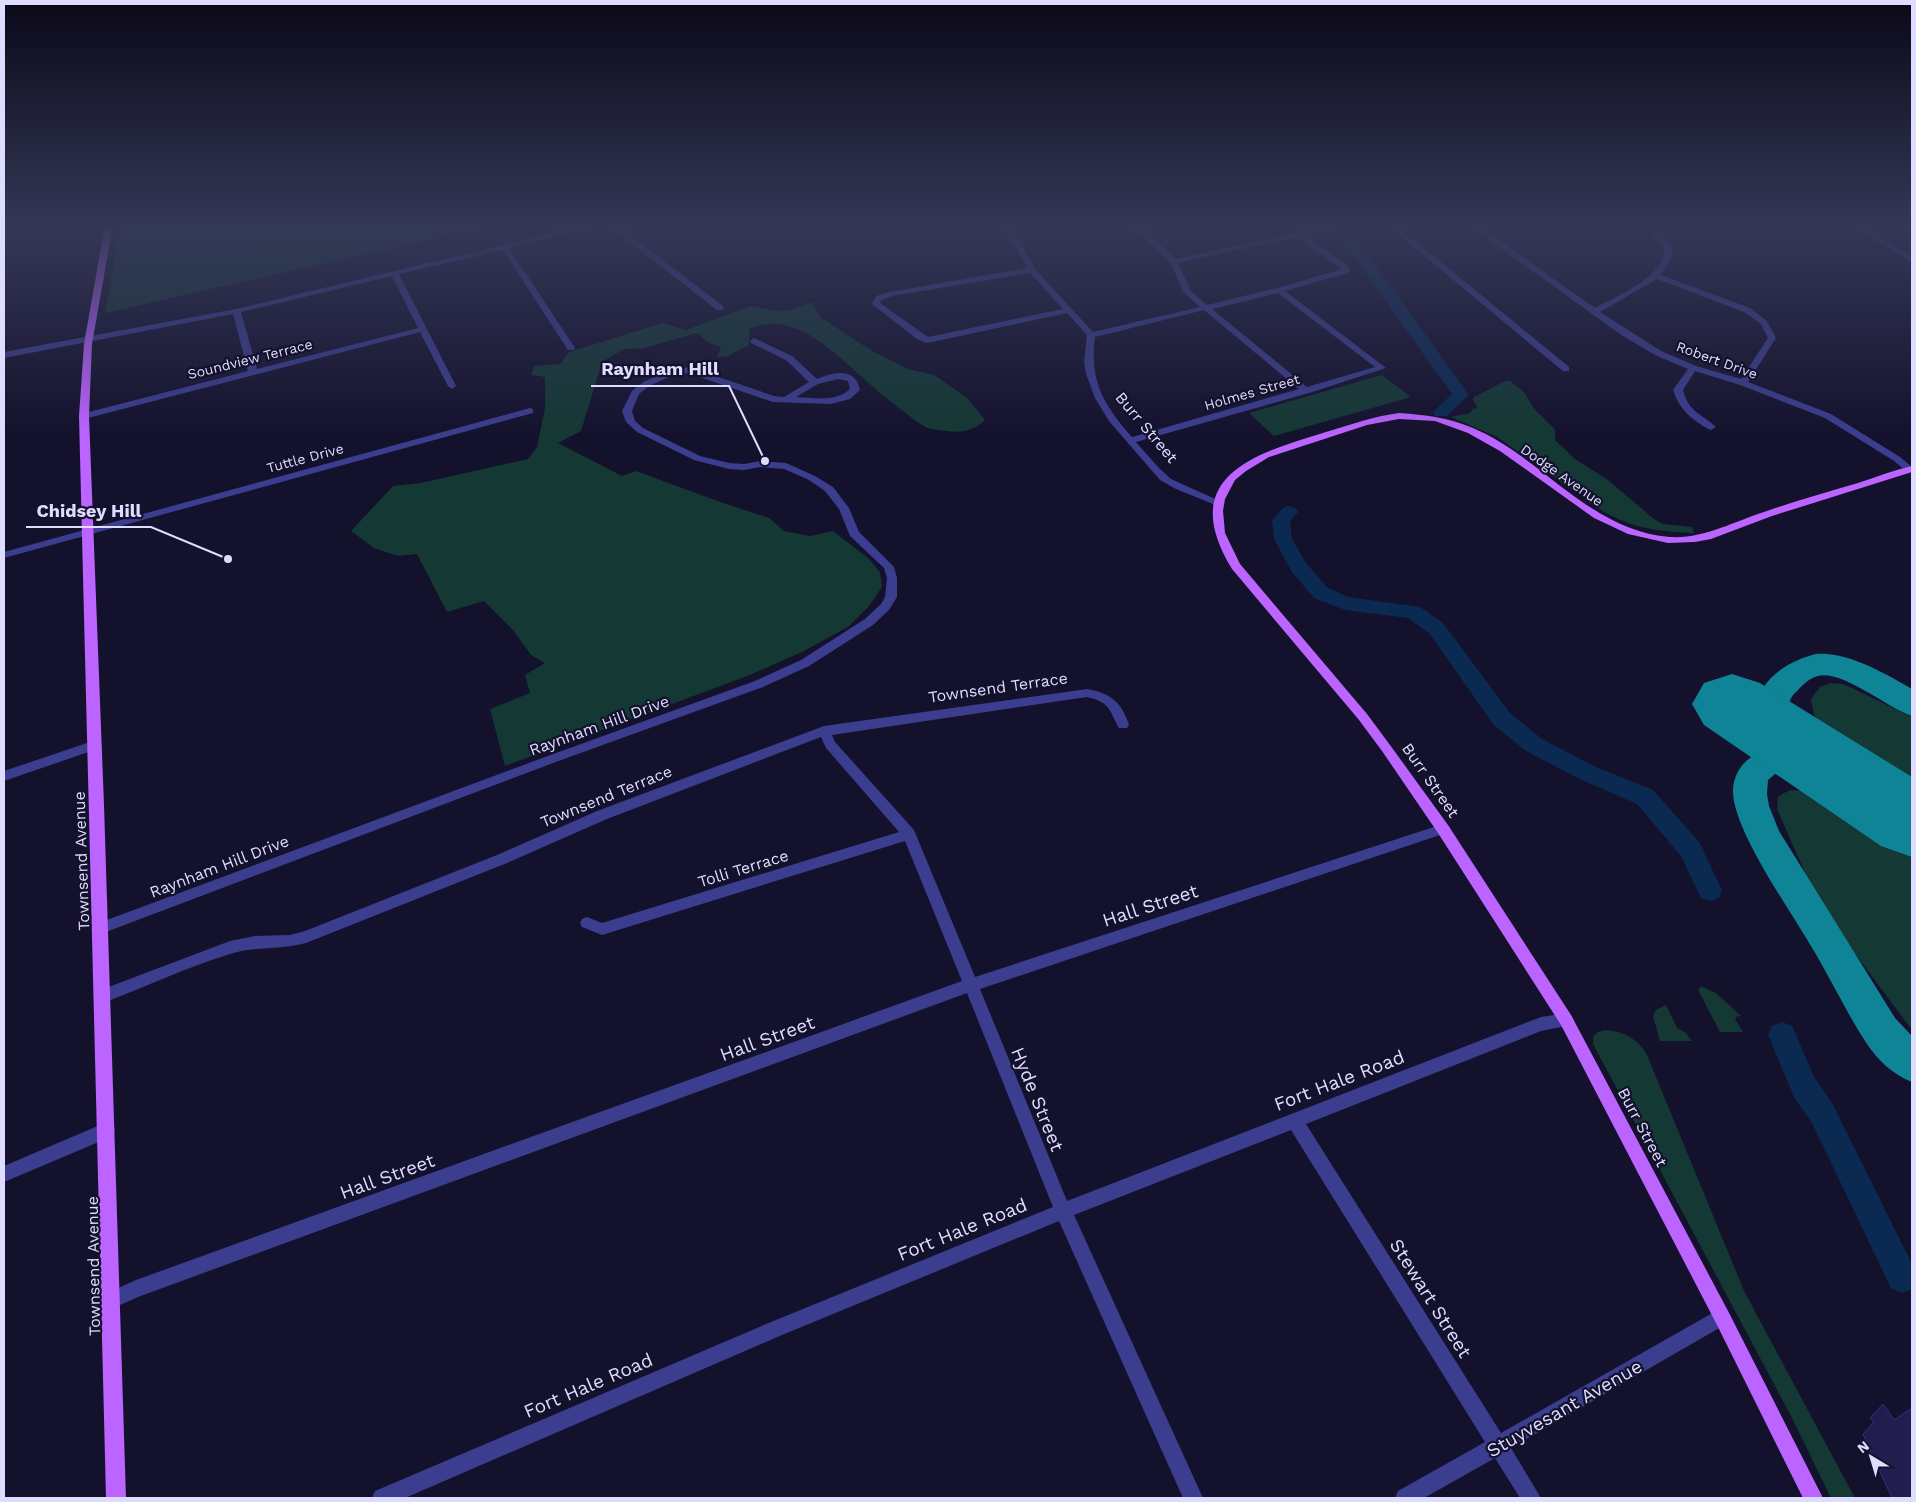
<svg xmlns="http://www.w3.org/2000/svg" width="1916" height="1502" font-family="'Work Sans',sans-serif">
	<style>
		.green { fill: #143834 }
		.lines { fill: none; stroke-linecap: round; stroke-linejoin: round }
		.river { fill: #0b2a52; fill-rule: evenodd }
		.taxiway { fill: #0e8496; fill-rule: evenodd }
		.runway { fill: #0e8496; fill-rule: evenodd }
		.building { fill: #231c4f; stroke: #382e7c }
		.minor { fill: #3b3d8e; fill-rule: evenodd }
		.major { fill: #bb64ff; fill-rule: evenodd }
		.labels { text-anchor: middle; stroke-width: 4.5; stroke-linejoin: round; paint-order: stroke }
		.far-street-label { font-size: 14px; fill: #dfddff; stroke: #14112d }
		.street-label { font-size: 16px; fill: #dfddff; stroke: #14112d }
		.near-street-label { font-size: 19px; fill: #dfddff; stroke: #14112d }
		.leader { fill: none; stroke: #dfddff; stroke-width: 2 }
		.callout-dot { fill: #dfddff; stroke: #14112d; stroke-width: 2 }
		.callout-label { font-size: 18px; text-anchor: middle; font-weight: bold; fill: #dfddff; stroke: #14112d; stroke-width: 4.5; stroke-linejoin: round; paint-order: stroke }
	</style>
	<rect width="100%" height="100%" fill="#14112d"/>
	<path class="green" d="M121,225H494L105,313Z
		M812,302L820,317L872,351L908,369L934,375L966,397L985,420C973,431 962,433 946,431C941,430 936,430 931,429C919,425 909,415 899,408C886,398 873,387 861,376C831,350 793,309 749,329V345L728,356L717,357L721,347L709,343L697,333L644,348L624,349L602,362L581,431L558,443L622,476L636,471L723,503L769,518L784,531L810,536L833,531L869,559L880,572L882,587L869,606L848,627L804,651L750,675L505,766L490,709L530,693L525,675L545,663L531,655L513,630L484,601L447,612L417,554L398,556L374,548L351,531L393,486L421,483L528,459L537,447L545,408V377L531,375L534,366L560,364L569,352L663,323L686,330L751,306L776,311L790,310Z
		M1382,375L1411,397L1274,436L1249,413Z
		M1505,381H1510L1524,392L1535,410L1555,429V440L1575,459L1608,480L1654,519L1663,524L1692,527L1694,533C1660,532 1630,528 1601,510L1497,437L1451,417L1470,413L1473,408L1476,409L1477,407L1473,400L1474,397Z
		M1830,683L1843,684L1852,688L1912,717V787C1890,773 1827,739 1816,718C1813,713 1812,706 1811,699L1820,687Z
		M1791,790L1807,791L1823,797L1912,856V1030L1827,916L1813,891L1777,809L1778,797L1784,793Z
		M1701,986L1716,993L1741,1016L1736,1017L1735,1019L1743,1032H1720L1698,990Z
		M1666,1005L1677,1028L1685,1032L1692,1041H1660L1653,1016L1656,1010Z
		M1605,1030C1624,1031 1638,1039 1647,1055L1744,1291L1855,1498H1831L1792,1418L1593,1044V1037L1598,1032Z"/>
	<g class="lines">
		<path class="river" d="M1346,232L1351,233L1366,252L1469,395L1447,416H1435L1433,412L1452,394L1339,236Z
			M1289,506L1295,508L1298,512L1290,521L1292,539L1306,563L1328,588L1348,597L1420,607L1443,623L1510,713L1542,739L1596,767L1653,790L1699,842L1722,890L1719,898L1710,901L1701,898L1681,856L1637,804L1580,779L1526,751L1494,725L1429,633L1408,618L1345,610L1314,598L1292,572L1274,539L1272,520L1283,508Z
			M1782,1022L1792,1026L1814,1077L1832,1103L1912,1264V1289L1902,1293L1891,1288L1812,1123L1794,1097L1768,1035L1772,1026Z"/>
		<path class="taxiway" d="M1816,654C1847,651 1886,674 1912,689V716C1887,708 1843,670 1818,676C1809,678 1802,686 1796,692C1789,698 1787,707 1791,716C1797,730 1813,737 1820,751L1819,754L1850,764L1855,773L1850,782L1838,786L1795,773H1776L1768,780L1767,794L1769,806L1779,831L1895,1018L1912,1036V1082C1893,1075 1878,1060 1867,1044C1847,1014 1832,981 1814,951C1793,914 1731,828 1733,789C1735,763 1756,750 1780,747C1770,737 1757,721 1758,706C1759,677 1792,660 1816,654Z"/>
		<path class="runway" d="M1732,674L1760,683L1912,777V857L1881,846L1704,725L1692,704L1704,683Z"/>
	</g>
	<path class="building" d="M1883,1404L1894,1420L1912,1408V1498H1892L1863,1434L1874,1422L1870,1418Z"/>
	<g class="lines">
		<path class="minor" d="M585,225H600L509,248L575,348L574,350H568L503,250L399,274L456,386L452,389L448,386L420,332L84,419L79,416L81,414L248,371L233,314L4,358V352L236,309ZM392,276L418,328L257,369L241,312Z
			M608,225H617L723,306V310H717Z
			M999,225H1007L1022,244L1035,269L1093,332L1200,307L1183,292L1171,263L1130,225H1139L1176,259L1331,225H1346L1304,236L1344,262L1350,269L1348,273L1285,291L1386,368L1309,393L1136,442L1158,467L1171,479L1222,502L1221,504H1213L1176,489L1160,480L1109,421L1095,398L1086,374L1084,362L1087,335L1067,313L927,343L917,339L872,304L876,296L890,292L1027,268L1015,245ZM1296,237L1342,269L1277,288L1207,305L1191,291L1178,263ZM1030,273L1063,309L928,337L880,303L882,300L892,296ZM1278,293L1375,367L1307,387L1212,309ZM1204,310L1299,389L1132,437C1104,405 1089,381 1095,337Z
			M1387,225H1396L1569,367V371H1563Z
			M1469,225H1478L1595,308C1618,295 1664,278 1664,248L1650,236L1657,234L1672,247V257L1661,275L1750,308L1767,321L1776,338L1748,382L1831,414L1900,457L1912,467V472H1907L1894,461L1825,418L1740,385L1695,371L1683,390C1689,413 1701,413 1716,427L1711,430L1708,429C1691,419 1679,409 1673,390L1688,369L1655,355L1620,334ZM1657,279L1744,312L1761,324L1768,338L1741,379L1696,366L1661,351L1600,312Z
			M1850,225H1860L1912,257V262Z
			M754,338L792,356L817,379C827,375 846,368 855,379C858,381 859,387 860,390L850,399L831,404L773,402L688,373L673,375L649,386L639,394L632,411L635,421L643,428L700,456L729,463L744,464L760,461L786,463L815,476L833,487L849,508L859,532L894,567L897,578V597L889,610L873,625L809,666L763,687L553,763L106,932L101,934L96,932L94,928L96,924L545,757L755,681L801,660L865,619L881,604L885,597L887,578L884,568L850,536L839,509L825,491L809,480L784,469L760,467L744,470L729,469L694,460L637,432L626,422L622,411L632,391L643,382L668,371L689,367L774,396L784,397L809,382L786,360L751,343L750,341ZM838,379L848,381L850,389C836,402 815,398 796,397L818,384Z
			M530,408L533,409V413L4,558V552Z
			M1087,689C1110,693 1122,702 1129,725L1127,728H1119C1109,710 1110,702 1087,697L832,735L835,742L914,830L975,977L1443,824L1448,825L1450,829L1448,833L1443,834L980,989L1067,1201L1541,1017L1566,1013L1571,1015L1574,1020L1571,1025L1541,1031L1306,1124L1501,1433L1716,1311L1722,1308L1728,1311L1731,1317L1728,1323L1511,1448L1541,1498H1520L1495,1458L1424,1498H1395L1398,1491L1485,1442L1291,1130L1074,1215L1203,1498H1183L1059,1221L782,1335L405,1498H372L375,1491L771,1322L1053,1207L967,993L138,1297L111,1309L105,1306L102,1300L105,1294L136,1280L962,981L905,841L602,935L582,927L580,923L582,919L587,917L602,923L899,832L826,748L821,737L607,819L507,863L306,943C281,950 254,946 230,954C187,967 145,987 103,1003L98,1001L96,996L98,991L230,941L255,936L290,935L305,931L497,855L597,811L824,726Z
			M96,740L100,742L102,745L100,748L4,781V771Z
			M107,1122L113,1124L115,1130L113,1136L4,1182V1166Z"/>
		<path class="major" d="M105,225H113L92,344L89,416L104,805L126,1498H106L79,416L84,344Z
			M1399,413C1427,415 1446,417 1473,428C1542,457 1590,531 1670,537C1703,539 1733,522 1764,512C1795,501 1827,492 1858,483C1876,477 1894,470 1912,466V472L1772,516L1711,539L1695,542L1668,543L1628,534L1594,518L1500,451L1468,433L1435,421L1399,419L1367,425L1269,457L1246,471L1235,480L1225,499L1223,511L1225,533L1240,564L1367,714L1390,745L1448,825L1571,1015L1728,1311L1823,1498H1803L1716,1323L1561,1025L1438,833L1382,751L1359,720L1232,569C1176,477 1253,454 1326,432C1350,425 1374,416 1399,413Z"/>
	</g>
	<linearGradient id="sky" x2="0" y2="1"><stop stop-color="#0b0919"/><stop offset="0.52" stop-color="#343857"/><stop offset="1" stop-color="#343857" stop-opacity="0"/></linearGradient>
	<rect width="1916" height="436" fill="url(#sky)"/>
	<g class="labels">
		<g class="far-street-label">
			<text transform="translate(250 359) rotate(-14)" y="5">Soundview Terrace</text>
			<text transform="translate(1717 360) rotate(20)" y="5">Robert Drive</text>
			<text transform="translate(1252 392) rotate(-16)" y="5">Holmes Street</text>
			<text transform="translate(305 458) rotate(-15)" y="5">Tuttle Drive</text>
			<text transform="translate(1562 475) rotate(35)" y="5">Dodge Avenue</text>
		</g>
		<g class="street-label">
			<text transform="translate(1147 427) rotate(50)" y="6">Burr Street</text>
			<text transform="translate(998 687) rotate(-8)" y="6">Townsend Terrace</text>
			<text transform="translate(599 725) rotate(-20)" y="6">Raynham Hill Drive</text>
			<text transform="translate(1431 780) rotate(55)" y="6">Burr Street</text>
			<text transform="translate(606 796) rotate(-22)" y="6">Townsend Terrace</text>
			<text transform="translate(81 861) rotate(-92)" y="6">Townsend Avenue</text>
			<text transform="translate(219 866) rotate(-21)" y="6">Raynham Hill Drive</text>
			<text transform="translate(743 868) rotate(-17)" y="6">Tolli Terrace</text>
			<text transform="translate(1643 1127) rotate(62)" y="6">Burr Street</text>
			<text transform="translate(93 1266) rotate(-91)" y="6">Townsend Avenue</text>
		</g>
		<g class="near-street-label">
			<text transform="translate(1150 905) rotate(-18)" y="7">Hall Street</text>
			<text transform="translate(767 1038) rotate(-20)" y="7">Hall Street</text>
			<text transform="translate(1339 1080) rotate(-21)" y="7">Fort Hale Road</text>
			<text transform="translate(1038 1099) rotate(68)" y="7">Hyde Street</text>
			<text transform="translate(387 1176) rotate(-20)" y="7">Hall Street</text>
			<text transform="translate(962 1229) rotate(-22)" y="7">Fort Hale Road</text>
			<text transform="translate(1431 1298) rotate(58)" y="7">Stewart Street</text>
			<text transform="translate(588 1385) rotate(-23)" y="7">Fort Hale Road</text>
			<text transform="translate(1564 1408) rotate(-30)" y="7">Stuyvesant Avenue</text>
		</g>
	</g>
	<path class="leader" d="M765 461L729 386H591M228 559L151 527H26"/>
	<g class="callout-dot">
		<circle cx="765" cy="461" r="5"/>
		<circle cx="228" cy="559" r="5"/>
	</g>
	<g class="callout-label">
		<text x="660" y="375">Raynham Hill</text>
		<text x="89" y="517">Chidsey Hill</text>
	</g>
	<rect width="1916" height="1502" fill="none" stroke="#dfddff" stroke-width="10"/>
	<g transform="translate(1871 1457) rotate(322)" stroke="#14112d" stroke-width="4" paint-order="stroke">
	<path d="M0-4L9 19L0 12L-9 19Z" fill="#dfddff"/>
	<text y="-8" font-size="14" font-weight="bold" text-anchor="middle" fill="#dfddff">N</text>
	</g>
</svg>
